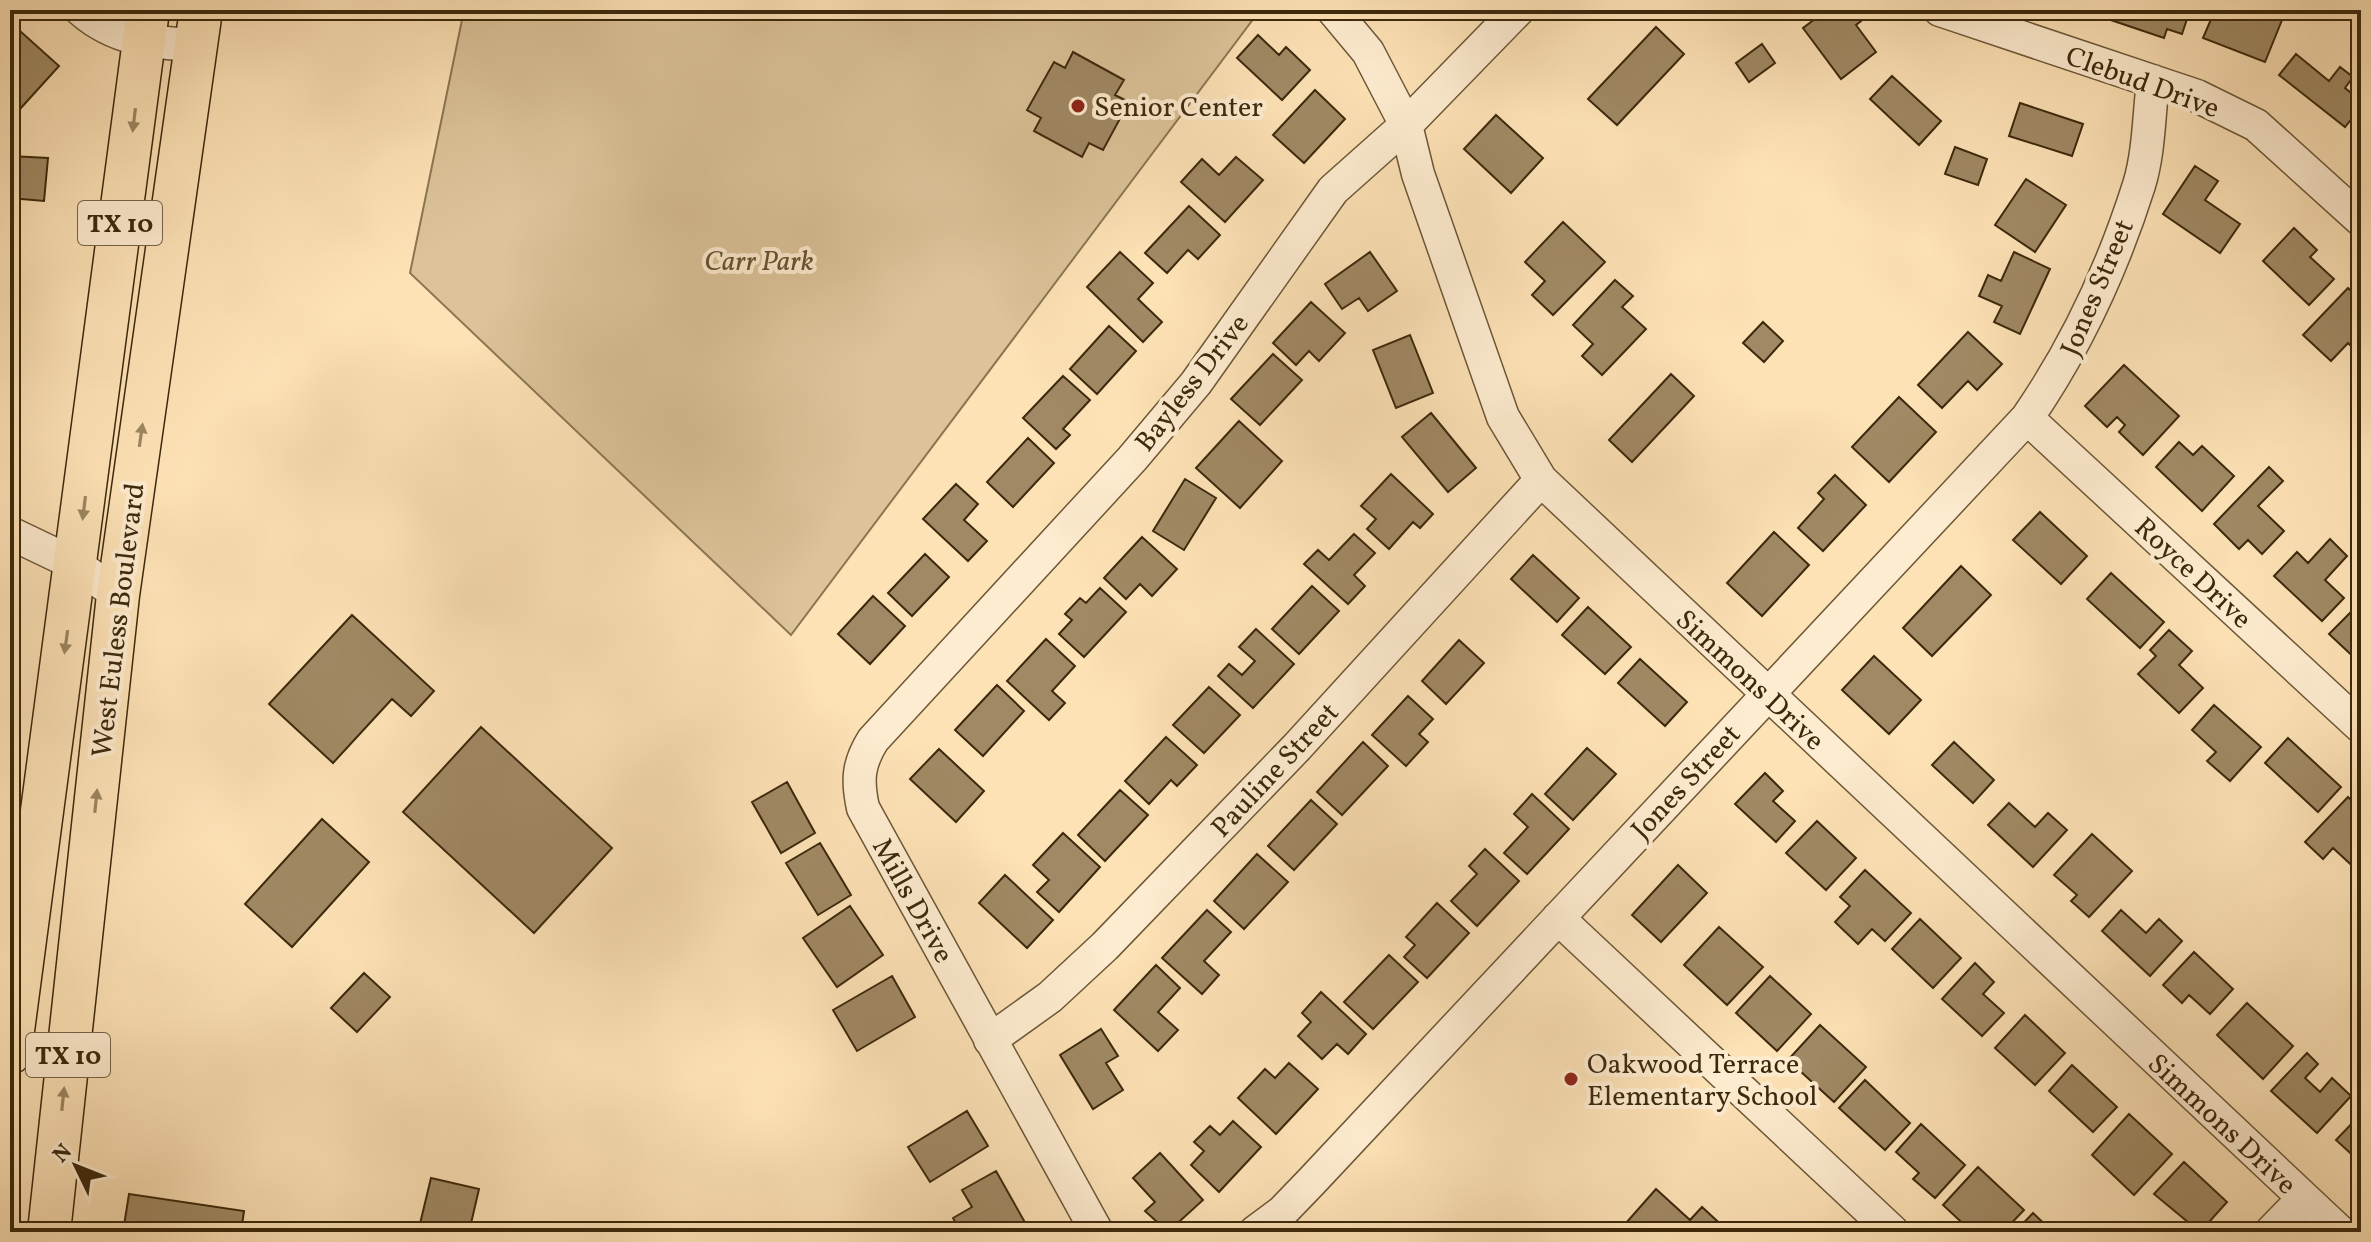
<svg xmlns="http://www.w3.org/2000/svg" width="2371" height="1242" font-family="Vollkorn,serif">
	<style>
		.green { fill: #dcc399; stroke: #8c7652; stroke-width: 2 }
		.building { fill: #a08964; stroke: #3c290c; stroke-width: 2 }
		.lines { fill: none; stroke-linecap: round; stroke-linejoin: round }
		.minor-casing { stroke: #6c5736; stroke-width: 35 }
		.major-casing { stroke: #3c290c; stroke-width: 45 }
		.minor { stroke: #feecd0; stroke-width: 32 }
		.major { stroke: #fde2b6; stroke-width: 42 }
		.oneway { fill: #9c8661 }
		.poi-dot { fill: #8f2418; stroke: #feecd0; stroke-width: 3 }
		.labels { text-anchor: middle; stroke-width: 8; stroke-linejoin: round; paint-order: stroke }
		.shield { fill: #feecd0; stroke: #766447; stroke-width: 2 }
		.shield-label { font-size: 26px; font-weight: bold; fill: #3c290c }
		.street-label { font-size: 28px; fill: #3c290c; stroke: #feecd0 }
		.poi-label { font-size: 28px; fill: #3c290c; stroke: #feecd0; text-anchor: start }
		.park-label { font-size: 28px; font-style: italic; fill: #64502f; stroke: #feecd0 }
	</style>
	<rect width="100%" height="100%" fill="#fde2b6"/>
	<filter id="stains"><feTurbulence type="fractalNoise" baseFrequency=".0025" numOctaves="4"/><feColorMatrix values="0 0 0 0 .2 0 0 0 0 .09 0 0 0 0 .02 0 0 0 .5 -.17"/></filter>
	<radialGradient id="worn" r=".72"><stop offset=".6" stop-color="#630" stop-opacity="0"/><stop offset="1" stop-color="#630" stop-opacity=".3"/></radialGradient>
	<path class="green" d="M464,10H1260L791,635L410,273Z"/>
	<path class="building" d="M1827,10L1874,11L1856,25L1876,52L1841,79L1803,28Z
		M2101,10H2190L2182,34L2167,29L2164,38L2099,16Z
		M2215,10H2272L2284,15L2265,62L2203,38Z
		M10,22L59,66L20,109L10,100Z
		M1656,27L1684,54L1617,125L1588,99Z
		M1258,35L1279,55L1286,47L1310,70L1282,100L1237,58Z
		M1762,44L1775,63L1749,82L1736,63Z
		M1073,52L1124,80L1115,95L1129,102L1103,150L1089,143L1082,157L1034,131L1041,118L1027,110L1054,62L1065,68Z
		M2296,54L2329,81L2340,67L2353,77L2345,88L2361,101V107L2345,127L2279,75Z
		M1892,76L1941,121L1919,145L1870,99Z
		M1315,90L1345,119L1304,163L1273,135Z
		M2020,103L2083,124L2072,156L2009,136Z
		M1496,115L1543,158L1511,193L1464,149Z
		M1955,147L1987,159L1978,185L1945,174Z
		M10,156L48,158L44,201L10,198Z
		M1236,157L1263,180L1225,222L1181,182L1202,159L1219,175Z
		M2195,166L2218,181L2205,200L2240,224L2220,253L2163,214Z
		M2026,179L2066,205L2035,252L1995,225Z
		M1189,206L1220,235L1198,259L1188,250L1167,273L1145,253Z
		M1563,222L1605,262L1553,315L1532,295L1545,281L1525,262Z
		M2294,228L2317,250L2310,257L2334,279L2309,305L2263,261Z
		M1120,252L1153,283L1138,299L1162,322L1143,342L1087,287Z
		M1370,252L1397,291L1368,311L1359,298L1342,309L1325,284Z
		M2014,252L2050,269L2020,334L1994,322L2002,306L1979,296L1988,275L2001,281Z
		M1615,280L1633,296L1622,307L1646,329L1602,375L1582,356L1593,344L1573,325Z
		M2348,288L2361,300V356L2348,343L2331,361L2303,335Z
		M1311,302L1345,333L1319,361L1309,351L1296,365L1273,343Z
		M1763,322L1783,341L1764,362L1743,343Z
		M1109,326L1136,351L1097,394L1070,369Z
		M1968,332L2002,364L1977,390L1968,381L1942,408L1918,385Z
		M1410,335L1433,393L1396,408L1373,350Z
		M1273,354L1302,380L1260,425L1231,399Z
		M2124,365L2179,416L2143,455L2119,432L2125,425L2117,417L2107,427L2085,406Z
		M1671,374L1694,396L1632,462L1609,440Z
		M1063,376L1090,400L1063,429L1070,435L1056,449L1023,418Z
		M1899,397L1936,432L1889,482L1852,447Z
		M1431,413L1476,468L1448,492L1402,437Z
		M1239,421L1282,461L1240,508L1196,468Z
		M1028,438L1054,463L1013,507L987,482Z
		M2179,442L2193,455L2202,446L2234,476L2202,511L2156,467Z
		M2269,467L2283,481L2258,506L2284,531L2262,554L2248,540L2239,549L2214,524Z
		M1391,474L1433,514L1420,528L1413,522L1389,549L1367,529L1376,519L1361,506Z
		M1835,475L1866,505L1823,551L1798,528L1824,499L1818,493Z
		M1185,479L1216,498L1184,550L1153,531Z
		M956,484L978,504L964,520L987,541L968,561L923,519Z
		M2040,512L2087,556L2061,584L2013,540Z
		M1774,532L1809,565L1762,616L1727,583Z
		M1354,534L1375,553L1354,575L1365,586L1348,604L1304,564L1318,550L1329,560Z
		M1142,537L1177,569L1152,596L1140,584L1126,599L1104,578Z
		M2330,539L2347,556L2325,580L2344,598L2322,621L2274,576L2297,552L2308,563Z
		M925,554L949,577L912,616L888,593Z
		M1533,555L1579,598L1557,622L1511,579Z
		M1961,566L1991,595L1932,656L1903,628Z
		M2111,573L2164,622L2140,648L2087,599Z
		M1312,586L1339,611L1299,654L1272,629Z
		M1100,588L1126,612L1084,657L1059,634L1072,620L1065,614L1080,598L1086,603Z
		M873,596L905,626L870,664L838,634Z
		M1588,607L1631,647L1605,674L1562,635Z
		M2351,612L2361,621V664L2329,634Z
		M352,615L434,691L411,716L392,699L333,763L269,704Z
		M1256,629L1294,664L1253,708L1218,676L1229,664L1242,675L1255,661L1239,647Z
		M2169,630L2192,651L2179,665L2203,688L2179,713L2138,674L2156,656L2150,650Z
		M1046,639L1075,666L1052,691L1065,703L1049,720L1007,681Z
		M1459,640L1484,663L1446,704L1422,681Z
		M1874,656L1921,700L1889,734L1842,690Z
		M1640,659L1687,702L1665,726L1618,683Z
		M997,685L1024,711L983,756L955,730Z
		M1209,687L1240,715L1204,753L1173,725Z
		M1408,696L1433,719L1419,734L1428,742L1406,766L1372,735Z
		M2214,705L2261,747L2230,781L2207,761L2216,752L2192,730Z
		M481,727L612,848L534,933L403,812Z
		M1166,737L1197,765L1177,786L1171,780L1149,804L1125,781Z
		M2288,738L2341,787L2318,812L2265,763Z
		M1363,742L1388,766L1342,815L1317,792Z
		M1954,742L1994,780L1973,803L1932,765Z
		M1587,748L1616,774L1573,820L1545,794Z
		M939,749L984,791L956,822L910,779Z
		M1765,773L1783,791L1773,801L1795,821L1776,842L1735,804Z
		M787,782L815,833L781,853L752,802Z
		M1120,790L1148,815L1105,861L1078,835Z
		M1532,794L1569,829L1527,874L1504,853L1528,827L1514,814Z
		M2348,797L2361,810L2358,828L2361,831V874L2333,848L2323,859L2305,842Z
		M1311,800L1337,824L1294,870L1268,846Z
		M2009,803L2035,827L2048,813L2067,830L2033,867L1988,825Z
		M322,819L369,862L292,947L245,904Z
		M1817,821L1856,858L1826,890L1786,853Z
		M1063,833L1100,867L1059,912L1037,892L1049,880L1033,865Z
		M2092,834L2132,871L2089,917L2071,901L2077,895L2054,875Z
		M820,843L851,895L818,915L786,863Z
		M1485,849L1519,881L1477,926L1451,901L1477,874L1469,866Z
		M1257,854L1288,882L1244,929L1214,901Z
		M1678,865L1707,893L1661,942L1632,915Z
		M1865,870L1911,913L1885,941L1872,929L1858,944L1835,922L1850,906L1840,897Z
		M1005,875L1053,920L1027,948L979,903Z
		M1437,903L1469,933L1427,978L1404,957L1415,945L1406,937Z
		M850,906L883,955L837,987L803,938Z
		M1207,910L1231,932L1204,961L1219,975L1202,994L1162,958Z
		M2121,910L2146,933L2159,919L2182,941L2150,976L2102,931Z
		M1920,919L1961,958L1933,988L1892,949Z
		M1719,927L1763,967L1727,1005L1684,965Z
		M2194,952L2233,989L2210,1014L2189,995L2182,1003L2163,985Z
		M1389,955L1418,982L1373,1029L1344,1002Z
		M1975,963L1994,982L1983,994L2004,1013L1982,1036L1942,999Z
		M1156,965L1180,988L1158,1012L1178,1030L1158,1051L1114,1010Z
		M364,973L390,997L357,1032L331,1008Z
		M892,976L915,1017L857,1051L833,1010Z
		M1770,976L1811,1014L1777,1051L1736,1013Z
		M1321,992L1366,1034L1348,1054L1337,1044L1322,1059L1298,1036L1311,1022L1302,1013Z
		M2247,1003L2293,1046L2263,1079L2217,1035Z
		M2025,1015L2065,1053L2035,1085L1995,1048Z
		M1820,1025L1866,1067L1834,1102L1788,1060Z
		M1101,1029L1118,1056L1106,1063L1123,1090L1093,1109L1060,1055Z
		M2307,1053L2318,1064L2305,1078L2320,1092L2332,1078L2351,1096L2317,1133L2271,1091Z
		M1289,1063L1318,1089L1276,1134L1238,1098L1265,1069L1275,1078Z
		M2072,1065L2117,1107L2093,1132L2049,1091Z
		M1865,1080L1910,1123L1885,1150L1839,1108Z
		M967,1111L988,1146L930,1182L908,1147Z
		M2129,1114L2172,1154L2134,1195L2092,1155Z
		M2358,1117L2361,1119V1171L2356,1166L2360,1162L2336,1140Z
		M1233,1121L1261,1147L1219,1192L1191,1165L1204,1151L1194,1142L1210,1126L1220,1135Z
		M1921,1124L1965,1165L1935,1198L1913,1179L1919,1173L1896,1152Z
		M1160,1153L1203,1200L1168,1232L1145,1211L1155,1202L1133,1178Z
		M2184,1162L2227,1202L2200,1232L2154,1194Z
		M1978,1167L2024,1210L2003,1232H1972L1943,1205Z
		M996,1171L1027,1226L1016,1232H987L984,1226L975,1232H961L953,1218L972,1207L962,1190Z
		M431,1178L479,1189L469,1232H418Z
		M1656,1189L1690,1220L1702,1207L1729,1232H1618Z
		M129,1194L244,1211L241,1232H123Z
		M2033,1213L2053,1232H2015Z"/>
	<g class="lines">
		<defs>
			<path id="minor" d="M81,10C115,40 153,43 196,45
				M1333,10L1368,52L1406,125L1418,174L1503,417L1541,480L2340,1232
				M1940,10L2197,96L2256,125L2361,220
				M2027,418L2361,727
				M10,533L77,565L118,595
				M1558,918L1893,1232
				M990,1040L1050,997L1105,946L1297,747L1541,480
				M1097,1232L863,808C857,780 858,764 873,740L1132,459L1196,383L1333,190L1406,125L1518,10
				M1255,1232L1282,1212L1311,1182L2027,418C2076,347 2113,267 2139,185C2149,153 2149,114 2153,81
				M2271,1232L2303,1199"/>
			<path id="major" d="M10,1053L148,10
				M49,1232L118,595L201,10"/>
		</defs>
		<use href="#minor" class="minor-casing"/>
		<use href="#major" class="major-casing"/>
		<use href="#minor" class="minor"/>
		<use href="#major" class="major"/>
	</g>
	<defs><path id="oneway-solid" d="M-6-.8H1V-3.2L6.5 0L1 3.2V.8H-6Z" transform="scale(2)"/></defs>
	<g class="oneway">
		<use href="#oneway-solid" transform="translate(134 120) rotate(97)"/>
		<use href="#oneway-solid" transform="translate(141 435) rotate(-82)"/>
		<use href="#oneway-solid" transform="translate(84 508) rotate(97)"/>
		<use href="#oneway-solid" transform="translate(66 642) rotate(98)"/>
		<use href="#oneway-solid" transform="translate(96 801) rotate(-84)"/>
		<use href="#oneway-solid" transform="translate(63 1099) rotate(-84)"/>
	</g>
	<g class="poi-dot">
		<circle cx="1078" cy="106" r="8"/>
		<circle cx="1571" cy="1079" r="8"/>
	</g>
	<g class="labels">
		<g class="shield">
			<rect x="78" y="201" width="84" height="44" rx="6"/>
			<rect x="26" y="1033" width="84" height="44" rx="6"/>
		</g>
		<g class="shield-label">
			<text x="120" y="232">TX 10</text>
			<text x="68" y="1064">TX 10</text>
		</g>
		<g class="street-label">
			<text transform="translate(2143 81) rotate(20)" y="10">Clebud Drive</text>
			<text transform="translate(2096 287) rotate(-67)" y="10">Jones Street</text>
			<text transform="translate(1191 382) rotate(-52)" y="10">Bayless Drive</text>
			<text transform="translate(2194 572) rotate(43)" y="10">Royce Drive</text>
			<text transform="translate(117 620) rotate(-83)" y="10">West Euless Boulevard</text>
			<text transform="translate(1751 679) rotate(43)" y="10">Simmons Drive</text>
			<text transform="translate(1274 769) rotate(-47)" y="10">Pauline Street</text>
			<text transform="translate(1685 781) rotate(-47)" y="10">Jones Street</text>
			<text transform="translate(914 900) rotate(61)" y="10">Mills Drive</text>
			<text transform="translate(2223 1123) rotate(43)" y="10">Simmons Drive</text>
		</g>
		<g class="poi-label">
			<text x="1094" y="116">Senior Center</text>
			<text x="1587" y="1073">Oakwood Terrace<tspan x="1587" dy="32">Elementary School</tspan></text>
		</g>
		<g class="park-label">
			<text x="759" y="270">Carr Park</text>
		</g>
	</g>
	<rect width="2371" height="1242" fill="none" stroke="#fde2b6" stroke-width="40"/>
	<rect x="12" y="12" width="2347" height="1218" fill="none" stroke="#3c290c" stroke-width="4"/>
	<rect x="20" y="20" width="2331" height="1202" fill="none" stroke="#3c290c" stroke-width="2"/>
	<g transform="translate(76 1166) rotate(313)" stroke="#feecd0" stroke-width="6" paint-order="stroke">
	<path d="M0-6L14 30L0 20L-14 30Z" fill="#3c290c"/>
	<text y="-12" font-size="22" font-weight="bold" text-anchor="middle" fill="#3c290c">N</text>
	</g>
	<rect width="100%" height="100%" filter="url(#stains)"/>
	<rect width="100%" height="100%" fill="url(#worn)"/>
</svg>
